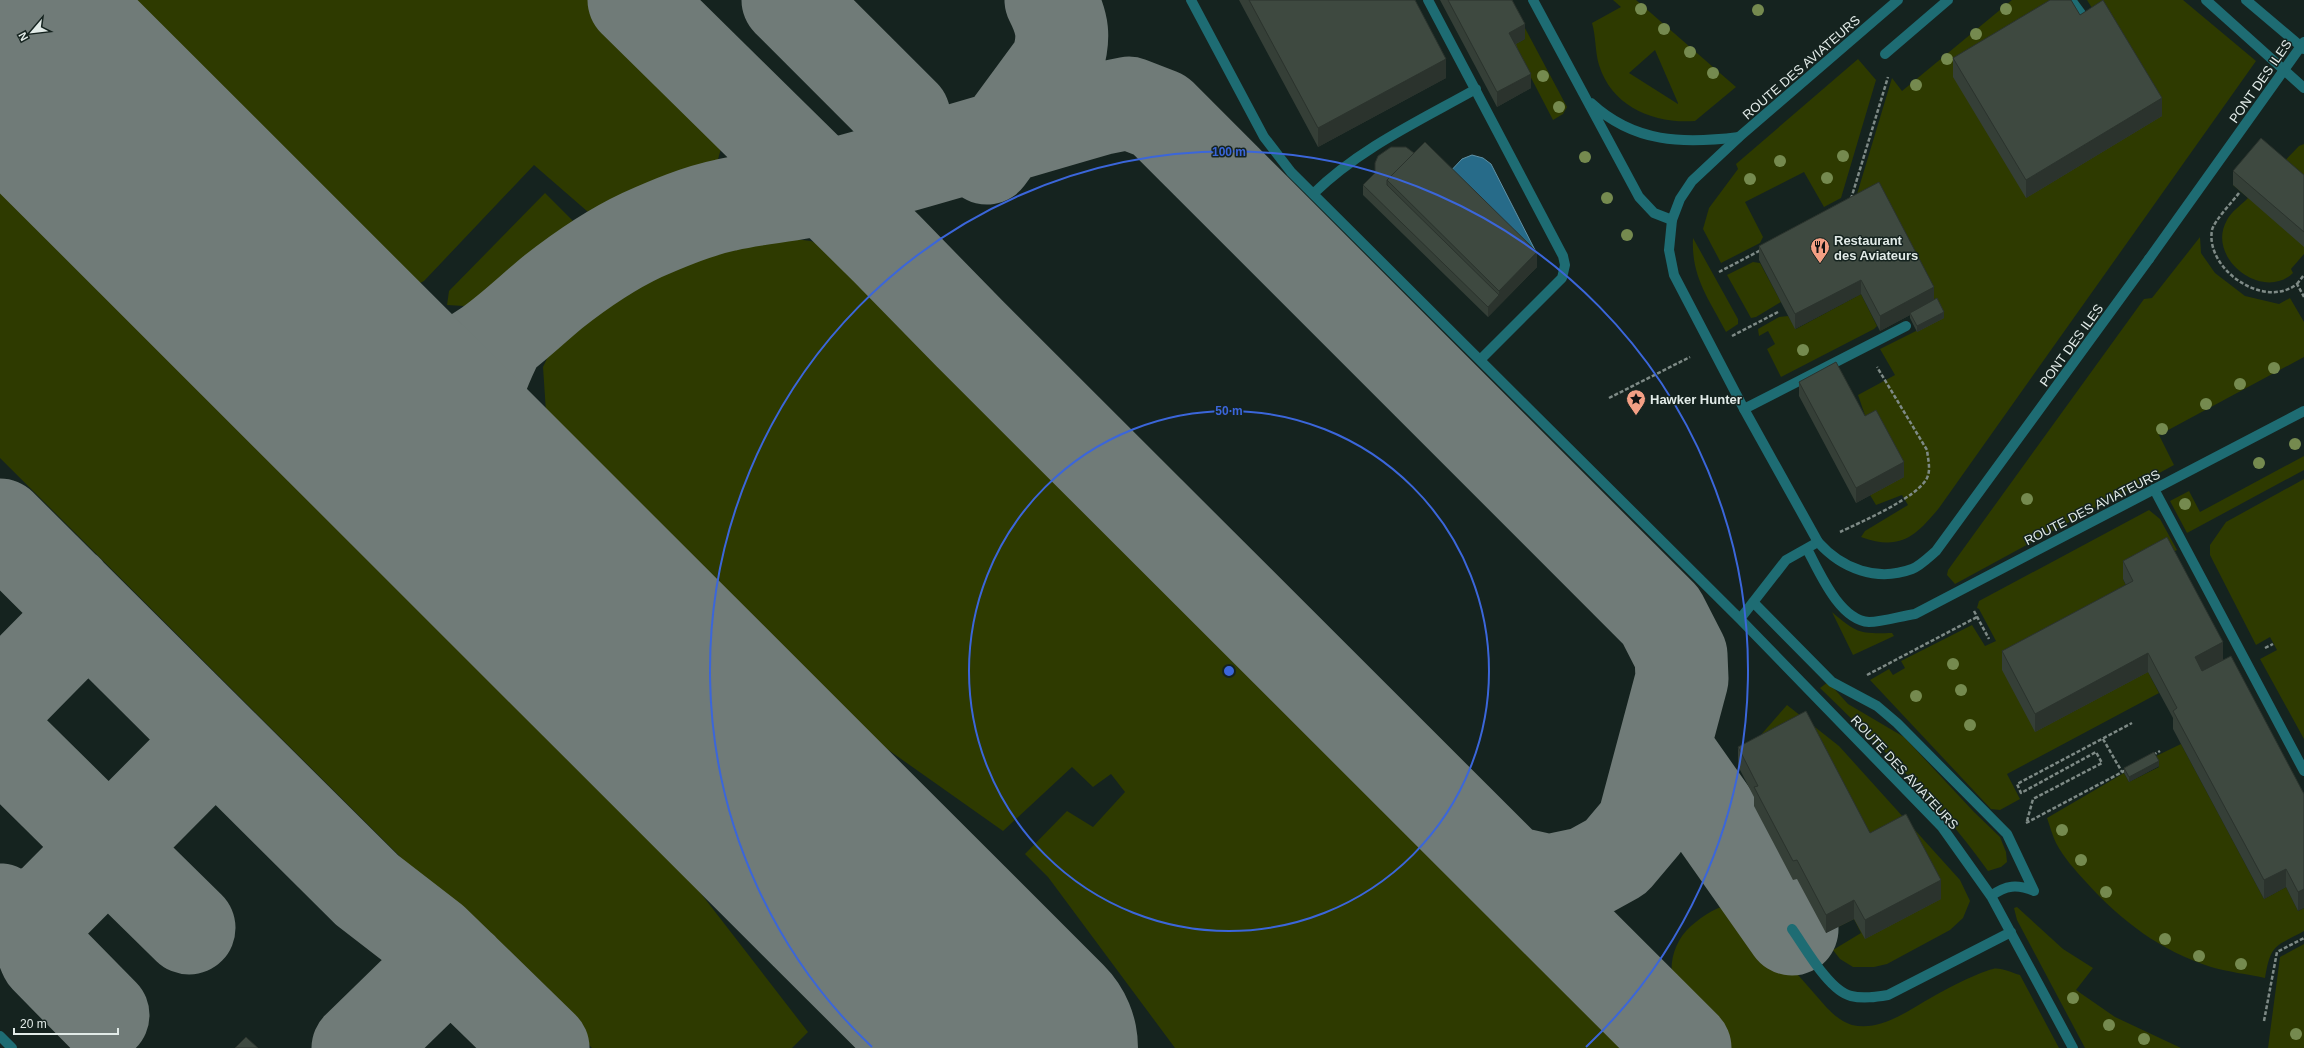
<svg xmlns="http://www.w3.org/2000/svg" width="2304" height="1048" font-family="Arial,sans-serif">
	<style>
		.green { fill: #2e3a00; fill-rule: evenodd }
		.water { fill: #276b89; stroke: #5f91a6 }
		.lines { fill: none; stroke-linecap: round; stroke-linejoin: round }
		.taxiway { stroke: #707b78; stroke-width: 93 }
		.runway { stroke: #707b78; stroke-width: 234 }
		.path { stroke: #7e8a86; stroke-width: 2.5; stroke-dasharray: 4 2; stroke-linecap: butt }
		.service { stroke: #1e6c73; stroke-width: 10 }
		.minor { stroke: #1e6c73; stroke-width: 10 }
		.minor-bridge { stroke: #1e6c73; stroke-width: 10 }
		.tree { fill: #758a4f }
		.wall { fill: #353f37 }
		.shaded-wall { fill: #2b332d }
		.building { fill: #3e4940; stroke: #2b332d }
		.ring { fill: none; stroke: #3b66da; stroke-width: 2 }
		.labels { text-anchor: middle; stroke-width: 3; stroke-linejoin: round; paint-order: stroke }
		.street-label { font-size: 13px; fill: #e2ebe8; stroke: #15231f }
		.poi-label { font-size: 13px; font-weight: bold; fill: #e2ebe8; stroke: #15231f; text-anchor: start }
		.centre { fill: #3b66da; stroke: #15231f; stroke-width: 2 }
		.ring-label { font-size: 12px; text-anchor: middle; font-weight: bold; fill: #3b66da; stroke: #15231f; stroke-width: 3; stroke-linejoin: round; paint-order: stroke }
	</style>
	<rect width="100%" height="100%" fill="#15231f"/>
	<path class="green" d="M119,0H600L714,116L724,137L716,167L702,183L603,225L534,165L424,281L408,289Z
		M1510,0L1567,107L1563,114L1553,120L1514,45L1525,39Z
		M1613,0H1636L1736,87L1695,121C1654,124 1612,107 1599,65C1595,52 1596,36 1592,23L1621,7ZM1655,50L1678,103V104L1629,73Z
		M2012,0H2058L2100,21L2087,0H2183L2256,61L1939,508C1915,537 1900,551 1861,537L1865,531L1908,505L1902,495L1876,505L1870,495L1867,421L1858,395L1895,375L1880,349L1944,317L1854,204L1892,78L1902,91Z
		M1858,59L1876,80L1841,198L1824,207L1804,172L1745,202L1763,237L1760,243L1721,263L1703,229L1709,208L1738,169L1736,164Z
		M2304,144V254L2291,269L2293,273C2263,302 2205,258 2227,220C2231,212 2241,205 2248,198L2233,185L2261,153L2278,168L2299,146Z
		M0,180L685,863L682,869L808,1032L792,1048H592L0,458Z
		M545,193L586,234L495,293L464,306L447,305L449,291Z
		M762,235L811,241L861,265L905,306L1648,1048H1175L1048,877L1025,854L1067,811L1093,827L1125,792L1111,774L1093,787L1072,767L1003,831L829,708L547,427L543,367L567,317L606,286L651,261L704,243Z
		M2200,237L2201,253L2215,273L2245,296L2279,304L2290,298L2304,322V357L2159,435L2174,465L1955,584L1947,575L1948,570L2144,299L2152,298Z
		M1693,238L1738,319V324L1726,332C1709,299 1691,277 1693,238Z
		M1753,262L1760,263L1781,302L1756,317L1751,318L1727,275Z
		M1861,294L1877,326L1874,329L1781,377L1767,349L1775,344L1768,331L1759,336L1758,329L1779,317L1788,316L1796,329Z
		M2304,456V470L2187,533L2170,501L2189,491L2200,512Z
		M2304,479V739L2260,659L2277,650L2270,637L2256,645L2210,555V545L2226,522Z
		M2149,510L2160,519L2177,550L2123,579L2133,600L2148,672L2159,693L2007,774L2020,799L2000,810L1991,809L1870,680L1889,669L1893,675L1905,668L1901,661L1972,625L1985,646L1996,641L1979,609L1977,608L1979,601Z
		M1832,612C1856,633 1860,634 1892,633L1894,636L1853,655Z
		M1828,682L1848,704L1904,737L1974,812L2000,837L2006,852L2007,862L2001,867L1988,871C1940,803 1879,746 1820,688Z
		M1787,705L1839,746L1960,880L1970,901L1963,918L1950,930L1887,964L1874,967H1853L1840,959L1833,950L1861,933L1854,919L1826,933L1797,879L1793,880L1754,806L1758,804L1746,752Z
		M2181,744L2264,899L2286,887L2298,911L2304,908V931C2275,947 2271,943 2265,978C2247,974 2228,972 2211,967C2161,951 2121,921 2086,882C2075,870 2064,858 2056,843C2052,835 2050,826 2047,818L2124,773L2129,782L2159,767L2154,757Z
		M1736,904L1827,1008C1834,1015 1842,1022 1852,1025C1882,1032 1910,1009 1934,996C1948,988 1977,973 1993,969C2000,967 2012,973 2020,975L2059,1048H1725C1712,1035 1695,1022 1684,1007C1665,982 1668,946 1691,926C1704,915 1718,905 1736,904Z
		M2017,907L2063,949L2093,968L2076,990L2115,1017L2181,1048H2085L2017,920L2014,908Z
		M2304,944V1048H2268L2280,957Z"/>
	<path class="water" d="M1472,155L1483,158L1491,164L1537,254L1530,261L1445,177L1462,159Z"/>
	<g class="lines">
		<path class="taxiway" d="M634,0L887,249L970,334L1685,1048
			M788,0L904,116
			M987,158L1057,63C1065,37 1063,24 1051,0
			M321,350C357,371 397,382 439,370C484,358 518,321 553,292C581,270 610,250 642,235C669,223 697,211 726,205C759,197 794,196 826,187C918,163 1008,135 1099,109L1129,103L1160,115L1661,616L1681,655L1682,679L1643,825L1616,857L1587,873L1549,881L1509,872
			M487,516C483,506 478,495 475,484C460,431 475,385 499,338
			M0,525L367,890L433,941L543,1048
			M0,702L61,640C74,622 74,610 67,591
			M0,739L83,821C100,832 109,831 129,827L124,848L132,872L189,928
			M1664,747L1792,929
			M879,907C917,948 965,991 973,1048
			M48,908C38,925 37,939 46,957L103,1015
			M0,910C18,919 30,915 48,908L189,766C203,746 201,738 192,716
			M358,1048L436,972L451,968L462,969"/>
		<path class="runway" d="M0,28L1021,1048"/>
		<path class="path" d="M2239,193C2233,201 2214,221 2212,230C2205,269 2264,310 2297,284L2304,297
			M1851,199L1888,77
			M1719,272L1761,250
			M2297,284L2304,275
			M1732,336L1778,312
			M1609,398L1690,357
			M1840,532C1861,522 1917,498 1927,478C1931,470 1928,459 1927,450L1877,367
			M1974,611L1989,639
			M2265,648L2273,644
			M1867,675L1977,617
			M2103,739L2122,772
			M2153,755L2160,751
			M2027,821L2033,799L2102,763L2096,752L2021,793L2017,784L2132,723
			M2026,823L2126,770
			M2264,1021L2277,952L2304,938"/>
		<path class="service" d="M1191,0L1264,137L1291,172L1740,619L1942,827L1991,896L2073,1048
			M1428,0L1563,256L1565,265L1562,278L1480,360
			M1533,0L1639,197L1654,213L1672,220
			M2071,0L2085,19
			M2206,0L2304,88
			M1885,54L1948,0
			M1591,103C1634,143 1683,144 1739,137
			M1313,194C1360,148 1419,121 1476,89
			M1744,409L1906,326
			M2154,489L2304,771
			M1807,549C1819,571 1839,620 1869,622C1883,622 1901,616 1915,614L2304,411
			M1753,602L1832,682L1877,706L1897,723L2007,834L2034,891
			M1740,619L1786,560L1818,542
			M1991,896C2006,885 2017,884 2034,891
			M1792,929C1805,947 1829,991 1851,996C1863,999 1876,997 1888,995L2011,932
			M0,1036L12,1048"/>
		<path class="minor" d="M1898,0L1739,137L1692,181L1680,199L1672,220L1669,250L1674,275L1744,409L1818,542C1842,569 1877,582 1912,569C1920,566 1929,557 1936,551L2149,259
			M2246,0L2304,49"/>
		<path class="minor-bridge" d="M2149,259L2304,42"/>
	</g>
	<g class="tree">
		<circle cx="1641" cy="9" r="6"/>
		<circle cx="2006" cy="9" r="6"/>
		<circle cx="1758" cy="10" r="6"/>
		<circle cx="1664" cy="29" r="6"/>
		<circle cx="1976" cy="34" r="6"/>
		<circle cx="1690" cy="52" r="6"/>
		<circle cx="1947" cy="59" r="6"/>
		<circle cx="1713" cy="73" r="6"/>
		<circle cx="1543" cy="76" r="6"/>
		<circle cx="1916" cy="85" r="6"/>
		<circle cx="1559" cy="107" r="6"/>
		<circle cx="1843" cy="156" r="6"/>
		<circle cx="1585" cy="157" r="6"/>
		<circle cx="1780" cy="161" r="6"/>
		<circle cx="1827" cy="178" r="6"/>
		<circle cx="1750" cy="179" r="6"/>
		<circle cx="1607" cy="198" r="6"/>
		<circle cx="1627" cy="235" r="6"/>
		<circle cx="1803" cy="350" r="6"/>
		<circle cx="2274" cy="368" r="6"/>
		<circle cx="2240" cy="384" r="6"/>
		<circle cx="2206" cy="404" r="6"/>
		<circle cx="2162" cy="429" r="6"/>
		<circle cx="2295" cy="444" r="6"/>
		<circle cx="2259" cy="463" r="6"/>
		<circle cx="2027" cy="499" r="6"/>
		<circle cx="2185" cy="504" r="6"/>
		<circle cx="1953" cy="664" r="6"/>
		<circle cx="1961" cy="690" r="6"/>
		<circle cx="1916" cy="696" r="6"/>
		<circle cx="1970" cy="725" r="6"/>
		<circle cx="2062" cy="830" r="6"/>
		<circle cx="2081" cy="860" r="6"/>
		<circle cx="2106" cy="892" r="6"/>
		<circle cx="2165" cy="939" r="6"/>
		<circle cx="2199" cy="956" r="6"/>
		<circle cx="2241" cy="964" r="6"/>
		<circle cx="2073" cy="998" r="6"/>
		<circle cx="2109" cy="1025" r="6"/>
		<circle cx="2296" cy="1034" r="6"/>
		<circle cx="2144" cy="1039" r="6"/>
	</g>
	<path class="wall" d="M1239,0H1415L1446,78L1318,147Z
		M1440,0H1512L1525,39L1516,44L1531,88L1497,107Z
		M1953,58L2162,116L2026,198L1953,77Z
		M2233,171L2304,175V247L2233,185Z
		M1375,173L1537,267L1488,317L1363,195V185Z
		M1759,246L1934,299L1944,318L1917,332L1910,318V315L1880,331L1861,294L1795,329L1759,260Z
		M1799,382L1865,416L1904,477L1856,503L1799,396Z
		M2123,561L2223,660L2304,794L2298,911L2286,887L2264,899L2173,729V718L2148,672L2035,732L2002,670V651L2126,585L2123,579Z
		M1738,747L1870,833L1941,899L1865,939L1854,919L1826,933L1797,879L1793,880L1754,806V797L1738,766Z
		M2159,766L2129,782L2124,773V768Z"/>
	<path class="shaded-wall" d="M1525,24V39L1509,47V33Z
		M1446,59V78L1318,147V128Z
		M1531,74V88L1497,107V92Z
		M2162,98V116L2026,198V180Z
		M1537,252V267L1488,317V307L1499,295V291Z
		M1861,280V294L1795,329V314Z
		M1934,287V302L1910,313V315L1880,331V316Z
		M1944,312V318L1917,332V326Z
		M1904,462V477L1856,503V488Z
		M2223,642V661L2195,676V657Z
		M2148,653V672L2035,732V714Z
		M2159,761V766L2129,782V777Z
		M2286,869V887L2264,899V880Z
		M1941,880V899L1865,939V920Z
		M2304,889V908L2298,911V892Z
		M1854,900V919L1826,933V915Z"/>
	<path class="building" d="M1249,0H1415L1446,59L1318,128Z
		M1448,0H1512L1525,24L1509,33L1531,74L1497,92Z
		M2050,0H2071L2080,15L2103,0L2162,98L2026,180L1953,58Z
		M2261,138L2304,175V232L2233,171Z
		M1425,142L1537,252L1499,291L1387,180Z
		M1391,147H1406L1414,153L1387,180V185L1499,295L1488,307L1363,185L1375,173V163L1378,156Z
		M1879,182L1934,287L1880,316L1861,280L1795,314L1759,246Z
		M1937,298L1944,312L1917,326L1910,313Z
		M1836,362L1865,416L1876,410L1904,462L1856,488L1799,382Z
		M2167,537L2223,642L2195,657L2202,671L2231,656L2304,794V889L2298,892L2286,869L2264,880L2173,711L2177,708L2148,653L2035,714L2002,651L2133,581L2123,561Z
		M1806,711L1870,833L1906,814L1941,880L1865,920L1854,900L1826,915L1797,860L1793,861L1754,787L1758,786L1738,747Z
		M2154,752L2159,761L2129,777L2124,768Z
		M246,1037L258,1048H235Z"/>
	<g class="ring">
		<circle cx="1229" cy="671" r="260"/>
		<path d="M872 1047A519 519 0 1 1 1586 1047"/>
	</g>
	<defs>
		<symbol id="restaurant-pin" viewBox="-11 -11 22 30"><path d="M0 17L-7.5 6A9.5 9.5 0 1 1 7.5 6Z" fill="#f39f84" stroke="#15231f"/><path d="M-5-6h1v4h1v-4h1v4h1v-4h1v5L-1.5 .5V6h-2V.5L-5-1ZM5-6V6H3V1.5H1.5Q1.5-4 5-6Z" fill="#111"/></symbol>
		<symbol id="sight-pin" viewBox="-11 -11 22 30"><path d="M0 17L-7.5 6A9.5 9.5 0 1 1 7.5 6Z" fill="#f39f84" stroke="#15231f"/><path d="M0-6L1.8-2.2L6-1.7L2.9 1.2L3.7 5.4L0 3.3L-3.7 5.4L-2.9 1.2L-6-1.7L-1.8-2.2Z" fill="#111"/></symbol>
	</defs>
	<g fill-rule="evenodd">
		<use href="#restaurant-pin" x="1809" y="236" width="22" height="30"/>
		<use href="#sight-pin" x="1625" y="388" width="22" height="30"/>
	</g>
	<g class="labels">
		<g class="street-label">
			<text transform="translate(1801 67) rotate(-41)" y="5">ROUTE DES AVIATEURS</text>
			<text transform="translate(2260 81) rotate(-55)" y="5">PONT DES ILES</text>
			<text transform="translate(2071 345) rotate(-54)" y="5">PONT DES ILES</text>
			<text transform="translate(2092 507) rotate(-27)" y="5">ROUTE DES AVIATEURS</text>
			<text transform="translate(1905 772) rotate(47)" y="5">ROUTE DES AVIATEURS</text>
		</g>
		<g class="poi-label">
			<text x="1834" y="245">Restaurant<tspan x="1834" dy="15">des Aviateurs</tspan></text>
			<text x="1650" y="404">Hawker Hunter</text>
		</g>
	</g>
	<circle cx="1229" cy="671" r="6" class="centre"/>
	<g class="ring-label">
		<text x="1229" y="156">100 m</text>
		<text x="1229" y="415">50 m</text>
	</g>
	<g transform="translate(32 32) rotate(242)" stroke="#15231f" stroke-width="3" paint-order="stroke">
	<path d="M0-3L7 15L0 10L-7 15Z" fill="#e2ebe8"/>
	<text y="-6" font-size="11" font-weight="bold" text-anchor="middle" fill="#e2ebe8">N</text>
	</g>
	<path d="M14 1028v6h104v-6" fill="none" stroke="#e2ebe8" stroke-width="2"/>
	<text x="20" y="1028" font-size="12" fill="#e2ebe8" stroke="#15231f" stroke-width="3" paint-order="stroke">20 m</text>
</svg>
